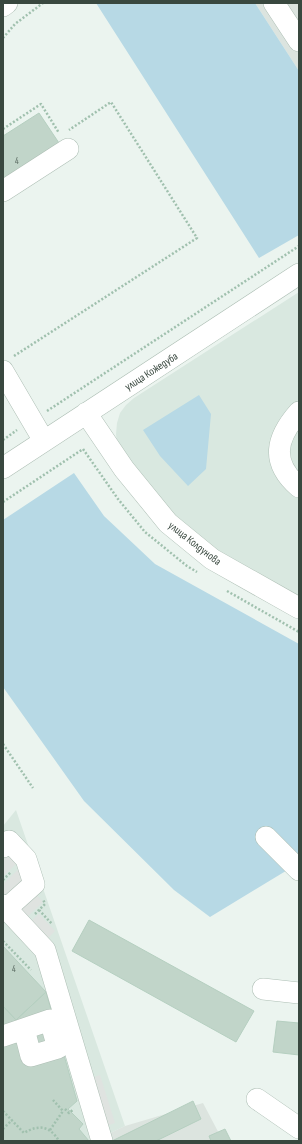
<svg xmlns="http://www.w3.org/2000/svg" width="302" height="1144" font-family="'Sofia Sans Condensed',sans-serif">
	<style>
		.residential { fill: #d9e8e0 }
		.industrial { fill: #dce4df }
		.green { fill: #b7d9e5 }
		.parking { fill: #dfe3e0 }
		.building { fill: #c1d5c9; stroke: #b5cfc0 }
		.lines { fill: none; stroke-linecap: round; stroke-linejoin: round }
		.minor-casing { stroke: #aebfb5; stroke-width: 22 }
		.path { stroke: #a0c0ae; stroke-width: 2.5; stroke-dasharray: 2 2; stroke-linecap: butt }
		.minor { stroke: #fff; stroke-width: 21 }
		.labels { text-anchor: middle; stroke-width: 3; stroke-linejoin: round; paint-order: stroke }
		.number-label { font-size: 9px; fill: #5b6b62 }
		.street-label { font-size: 11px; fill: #39483f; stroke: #fff }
	</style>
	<rect width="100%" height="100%" fill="#ebf4ef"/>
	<path class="residential" d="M299,292V600L217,553L174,518L117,444L116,434L117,423L120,413L126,405L134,398Z
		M16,810L125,1126L106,1135L109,1141H3V826Z"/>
	<path class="industrial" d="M255,3H299V71Z
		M203,1103L223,1141H109L106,1135L125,1126Z"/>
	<path class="green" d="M96,3H255L299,71V235L259,258Z
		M199,395L211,414L206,469L188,486L160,456L143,430Z
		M74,473L104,516L155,564L299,644V863L210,917L174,890L84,801L3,687V520Z"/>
	<path class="parking" d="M12,850L21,859L3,877V859Z
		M21,867L29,877L7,898L3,895V884Z
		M34,892L43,902L26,918L17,909Z
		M39,914L55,931L46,940L29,923Z
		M100,1075L115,1123L103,1127L88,1079Z"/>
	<path class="building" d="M39,113L59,143L3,179V136Z
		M89,920L254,1011L236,1042L72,951Z
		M3,946L46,992L16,1020L3,1006Z
		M46,992L77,1101L68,1109L83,1124L79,1129L89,1141H3V1006L16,1020Z
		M277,1021L299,1023V1055L273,1052Z
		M193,1101L201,1119L156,1141H112Z
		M225,1129L231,1141H211L209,1136Z"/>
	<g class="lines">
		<defs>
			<path id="minor" d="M274,3L299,41
				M3,6L7,3
				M3,191L68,149
				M3,371L44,441
				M299,412C276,438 270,462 299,487
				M86,413L124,469L168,523L212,559L299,608
				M3,468L299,274
				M266,837L299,870
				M3,847L9,841L26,859L34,884L6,909
				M3,905L45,950L102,1141
				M263,989L299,993
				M3,1036L50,1020L58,1048L31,1056L24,1029
				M257,1099L299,1128"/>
		</defs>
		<use href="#minor" class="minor-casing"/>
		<path class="path" d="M3,38L15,24L43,3
			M3,129L41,104L59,133
			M14,356L197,238L111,102L69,130
			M47,411L299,246
			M3,440L17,430
			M3,502L83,449L118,499L145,532L187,566L197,572
			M227,591L299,632
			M3,744L33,788
			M3,880L11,872
			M39,910L52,924
			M35,914L45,904L43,899
			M3,941L31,970
			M65,1109L69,1113L74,1109
			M3,1111L24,1133C39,1124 50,1126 59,1141
			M3,1129L12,1120
			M50,1130L63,1111L53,1100"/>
		<use href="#minor" class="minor"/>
	</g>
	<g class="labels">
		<g class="number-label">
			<text x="17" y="164">4</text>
			<text x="14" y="972">4</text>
		</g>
		<g class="street-label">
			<text transform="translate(151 371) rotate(-33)" y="4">улица Кожедуба</text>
			<text transform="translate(195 543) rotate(38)" y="4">улица Колдунова</text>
		</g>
	</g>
	<rect width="302" height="1144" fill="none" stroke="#39483f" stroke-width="8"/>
</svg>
